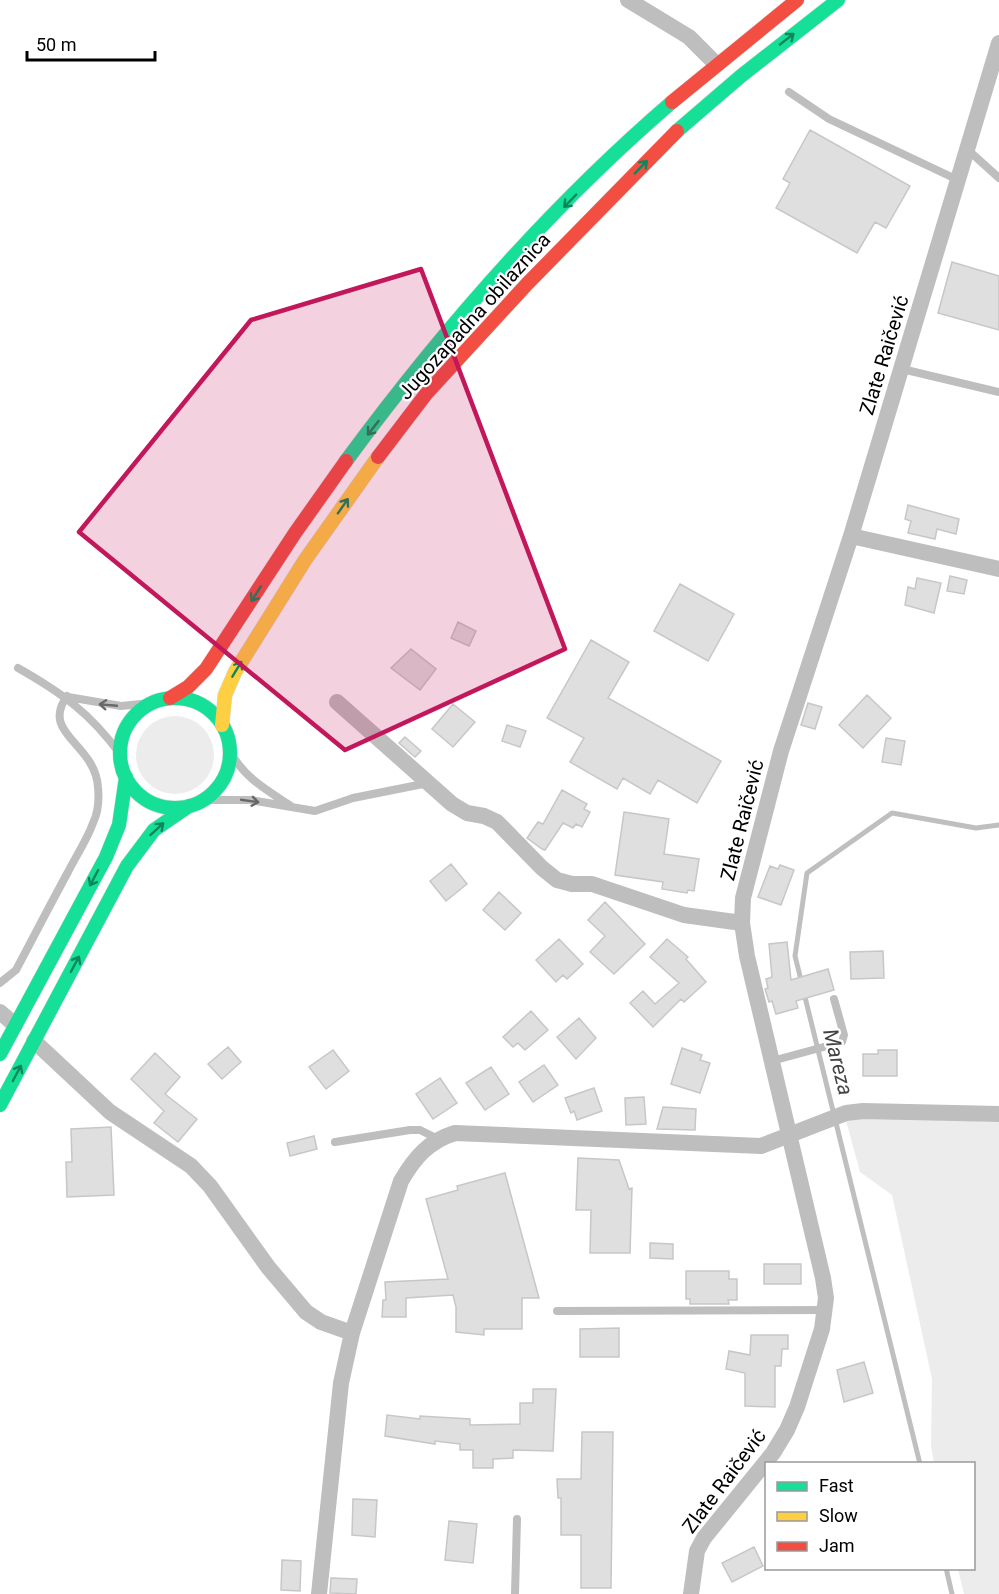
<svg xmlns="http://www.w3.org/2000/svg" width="999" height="1594" font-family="Roboto,sans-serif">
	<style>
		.green { fill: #ececec }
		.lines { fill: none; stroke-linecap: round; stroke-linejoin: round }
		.stream { stroke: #bfbfbf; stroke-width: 5 }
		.building { fill: #dfdfdf; stroke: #c7c7c7; stroke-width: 1.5 }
		.fast-casing { stroke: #dbdbdb; stroke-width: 15 }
		.slow-casing { stroke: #dbdbdb; stroke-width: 15 }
		.jam-casing { stroke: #dbdbdb; stroke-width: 15 }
		.lane { stroke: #bebebe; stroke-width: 8 }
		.street { stroke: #bebebe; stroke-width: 16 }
		.fast { stroke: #16e098; stroke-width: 14 }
		.slow { stroke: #ffcf43; stroke-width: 14 }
		.jam { stroke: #f24e42; stroke-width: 14 }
		.oneway { stroke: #0d865b }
		.oneway2 { stroke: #686868 }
		.marked { fill: #c2185b; fill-opacity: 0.2; stroke: #c2185b; stroke-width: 4.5; stroke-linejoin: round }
		.labels { text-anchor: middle; stroke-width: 4.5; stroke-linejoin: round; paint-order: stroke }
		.street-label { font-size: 20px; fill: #000; stroke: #fff }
		.water-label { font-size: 21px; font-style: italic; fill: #444; stroke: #fff }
	</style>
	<rect width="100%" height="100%" fill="#fff"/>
	<path class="green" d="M136 755a39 39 0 1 1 78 0a39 39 0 1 1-78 0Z
		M845,1117L999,1122V1594H964L958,1569L974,1568V1464L934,1463L931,1446L932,1379L892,1195L860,1172Z"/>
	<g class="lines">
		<path class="stream" d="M802,984L795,956L807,873L892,813L976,828L999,825
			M804,993L920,1464
			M946,1568L952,1594"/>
	</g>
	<path class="building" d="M810,130L910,186L886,228L875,222L857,253L776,208L790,183L783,179Z
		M952,262L999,276V330L938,313Z
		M908,505L959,519L956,534L937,529L935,539L908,533L911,521L905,519Z
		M950,576L967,580L964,594L947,591Z
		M917,578L941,583L934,613L905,605L908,587L915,589Z
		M680,584L734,614L708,661L654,631Z
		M458,622L476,631L469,646L451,638Z
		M591,640L629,662L608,698L721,761L697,803L658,780L650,794L623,778L617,789L570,762L584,738L547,718Z
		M411,649L436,669L420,690L391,668Z
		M867,695L891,718L863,748L839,725Z
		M808,703L822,707L815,729L801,725Z
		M453,704L475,722L453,747L432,729Z
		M507,725L526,731L520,747L502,741Z
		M405,737L421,751L415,757L399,743Z
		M886,738L905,741L901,765L882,762Z
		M562,790L587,804L584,809L590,812L582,827L576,824L573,828L563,823L545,850L542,849L527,838L538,822L543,824Z
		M624,812L669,819L664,854L699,859L694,891L688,890L687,893L662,889L663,882L615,875Z
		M451,864L467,884L446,901L430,881Z
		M780,865L794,870L781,905L758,897L770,866L778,869Z
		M499,892L521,913L505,930L483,910Z
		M605,902L645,944L614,974L590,952L605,936L588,920Z
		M559,939L583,964L567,979L563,975L556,982L536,960Z
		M667,939L688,957L686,959L706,982L684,1002L681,999L653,1027L630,1003L643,991L655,1004L679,983L650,957Z
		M787,942L791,980L828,969L834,990L796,1001L798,1008L776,1014L772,1001L769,1002L765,989L768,988L766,979L772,977L769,944Z
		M883,951L884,978L851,979L850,952Z
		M531,1011L548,1030L525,1050L518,1043L513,1047L503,1037Z
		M579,1018L596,1038L576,1059L557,1037Z
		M228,1047L241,1062L222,1079L208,1064Z
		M682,1048L702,1055L700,1060L710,1063L700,1093L671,1084Z
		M333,1050L349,1071L326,1089L309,1067Z
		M878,1050H897V1076H863V1054H878Z
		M155,1053L180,1077L165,1094L197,1119L178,1142L154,1123L164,1111L131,1079Z
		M544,1065L558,1085L533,1102L519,1082Z
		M491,1067L509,1094L485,1110L466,1083Z
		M440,1078L457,1103L433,1119L416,1094Z
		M594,1088L602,1111L577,1120L574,1111L571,1113L565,1098Z
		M644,1097L646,1124L626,1125L625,1098Z
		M663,1107L696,1109L695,1130L657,1129Z
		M111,1127L114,1195L67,1197L66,1162H72L71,1129Z
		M314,1136L317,1149L290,1156L287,1143Z
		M578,1158L619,1160L629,1189L632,1188L630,1253H590L591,1210H576Z
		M505,1173L539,1298H522V1329H484V1335L456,1332V1307L453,1295L406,1298V1317H382L383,1300H386L385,1282L448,1279L426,1199L458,1190L457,1186Z
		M650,1243L673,1244V1259L650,1258Z
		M764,1264H801V1284H764Z
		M686,1271H729V1279H737V1300H728L729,1304H690V1299H686Z
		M619,1328V1357H580V1329Z
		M751,1335H788V1349H782L781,1366H775V1407L745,1406V1373L726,1369L729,1351L750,1355Z
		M864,1362L873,1393L844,1402L837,1370Z
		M533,1389H556L553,1451L513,1450V1458L493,1459V1468H473V1450H460V1444L435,1441V1444L385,1436L387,1415L420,1419V1416L470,1419V1425L520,1424V1403H533Z
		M582,1432H613L611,1588H581V1535H561V1498H558L557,1479H581Z
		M353,1499L377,1500L375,1537L352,1535Z
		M449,1521L477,1524L473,1563L445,1560Z
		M754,1547L763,1566L732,1582L722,1563Z
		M282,1560L301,1561L300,1591L281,1590Z
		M331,1578L357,1579L356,1594L330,1593Z"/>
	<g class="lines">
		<defs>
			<path id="fast" d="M677,131L741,76L838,0
				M346,461C441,332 550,207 672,102
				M120 753a55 55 0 1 1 110 0a55 55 0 1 1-110 0Z
				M0,1054L106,857L119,825L126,777
				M0,1105L127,866L154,830L189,806"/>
			<path id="slow" d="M222,725L225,695L235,672L305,560L378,457"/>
			<path id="jam" d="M672,102L797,0
				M378,457L426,394L527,284L677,131
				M170,698L188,687L206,669L295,533L346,461"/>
		</defs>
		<use href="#fast" class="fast-casing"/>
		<use href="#slow" class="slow-casing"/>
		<use href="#jam" class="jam-casing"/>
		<path class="lane" d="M789,92L829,119L958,180
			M968,150L999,178
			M902,369L999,392
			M18,668C62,693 90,713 120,754
			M68,697L121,706L151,703
			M230,751C243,777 268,791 291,806
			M202,800H250L315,811L353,798L428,783
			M0,983L16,970C33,938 50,905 68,872C76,856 87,840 93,823C98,813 99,798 98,787C95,743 40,734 67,696
			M772,1061L842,1042L844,1035L834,999
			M335,1142L410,1130H420L438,1139
			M557,1311L825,1310
			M515,1594L517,1519"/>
		<path class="street" d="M628,0L689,37L715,63
			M851,536L999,569
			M337,702L452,804L467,813L484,816L497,822L542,868L557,880L572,884H592L684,915L742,923
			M0,1012L15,1025
			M34,1041L110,1112L191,1166L210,1186L268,1267L306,1312L321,1322L352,1333
			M319,1594L341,1383L352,1333L401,1181C415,1157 429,1141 455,1133L761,1146L846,1113L863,1111L999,1114
			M691,1594L697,1551L704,1538L773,1453L787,1430L797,1407L822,1329L826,1298L823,1278L747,956L742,923L743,898L781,751L851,536L999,43"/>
		<use href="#fast" class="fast"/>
		<use href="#slow" class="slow"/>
		<use href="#jam" class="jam"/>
	</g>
	<defs><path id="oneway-shaft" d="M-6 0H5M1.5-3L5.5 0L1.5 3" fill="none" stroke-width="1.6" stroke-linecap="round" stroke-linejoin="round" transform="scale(1.5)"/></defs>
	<g class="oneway">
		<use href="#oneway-shaft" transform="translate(787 39) rotate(-38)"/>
		<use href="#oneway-shaft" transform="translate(641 167) rotate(-46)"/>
		<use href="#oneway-shaft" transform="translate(570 201) rotate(134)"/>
		<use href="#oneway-shaft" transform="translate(373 428) rotate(128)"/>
		<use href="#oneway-shaft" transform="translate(343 506) rotate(-55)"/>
		<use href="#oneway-shaft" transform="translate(256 594) rotate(122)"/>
		<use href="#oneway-shaft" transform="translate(237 669) rotate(-59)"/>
		<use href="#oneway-shaft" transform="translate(157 829) rotate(-42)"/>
		<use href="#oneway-shaft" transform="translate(94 878) rotate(118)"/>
		<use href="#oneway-shaft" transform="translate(75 964) rotate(-62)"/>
		<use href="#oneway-shaft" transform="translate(17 1073) rotate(-62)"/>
	</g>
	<g class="oneway2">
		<use href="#oneway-shaft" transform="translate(108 705) rotate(-175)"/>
		<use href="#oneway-shaft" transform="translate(250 801) rotate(8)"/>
	</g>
	<path class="marked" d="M421,269L565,649L345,750L79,532L251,320Z"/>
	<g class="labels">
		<g class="street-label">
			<text transform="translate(474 316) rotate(-48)" y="7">Jugozapadna obilaznica</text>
			<text transform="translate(884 355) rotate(-73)" y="7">Zlate Raičević</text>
			<text transform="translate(742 820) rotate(-76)" y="7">Zlate Raičević</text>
			<text transform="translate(724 1481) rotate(-53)" y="7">Zlate Raičević</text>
		</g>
		<g class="water-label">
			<text transform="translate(838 1062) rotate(76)" y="7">Mareza</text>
		</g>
	</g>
	<rect x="765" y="1462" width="210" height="108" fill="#ffffff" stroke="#999999" stroke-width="1.5"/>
	<rect x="777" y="1482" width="30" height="9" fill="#16e098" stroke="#999999" stroke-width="1.5"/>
	<text x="819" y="1492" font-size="18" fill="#000000">Fast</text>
	<rect x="777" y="1512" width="30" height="9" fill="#ffcf43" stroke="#999999" stroke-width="1.5"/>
	<text x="819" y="1522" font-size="18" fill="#000000">Slow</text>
	<rect x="777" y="1542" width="30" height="9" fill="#f24e42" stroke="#999999" stroke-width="1.5"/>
	<text x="819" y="1552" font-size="18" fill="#000000">Jam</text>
	<path d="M27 51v9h128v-9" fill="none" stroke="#000000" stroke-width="3"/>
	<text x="36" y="51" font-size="18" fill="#000000" stroke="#ffffff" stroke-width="4.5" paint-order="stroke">50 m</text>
</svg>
